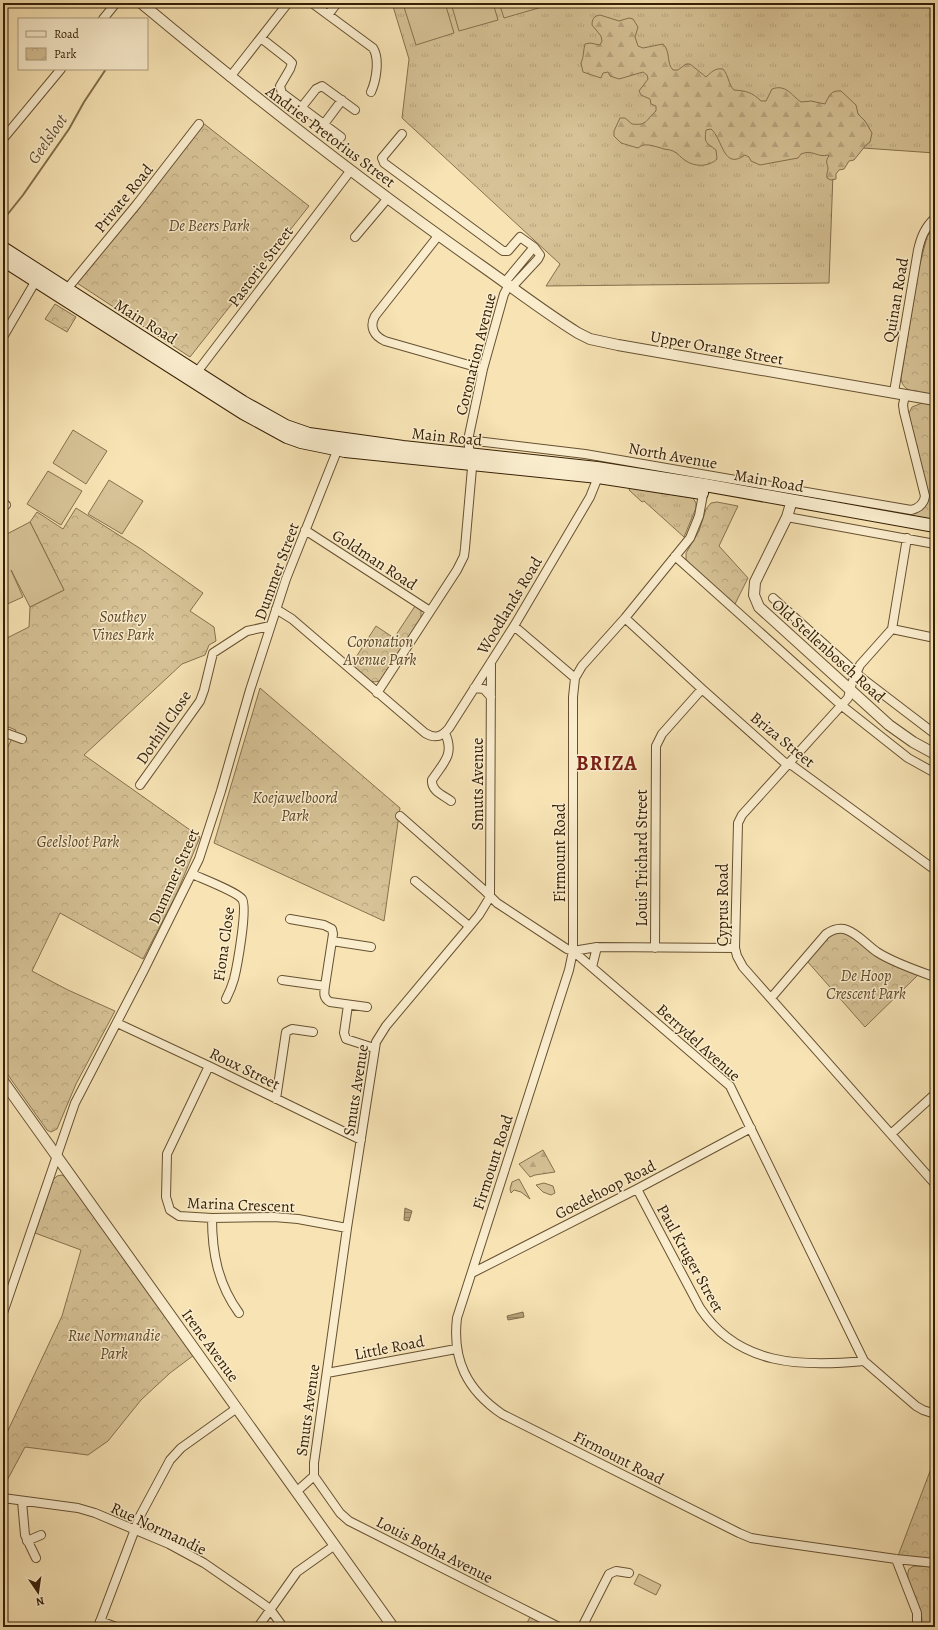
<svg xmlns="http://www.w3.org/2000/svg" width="938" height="1630" font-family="Alegreya,serif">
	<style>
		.grass { fill: url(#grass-tufts); stroke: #86714e }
		.forest { fill: url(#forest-firs); stroke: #86714e }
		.park { fill: url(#park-crowns); stroke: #86714e }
		.pitch { fill: #d6c296; stroke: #86714e }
		.water { fill: url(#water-rules); stroke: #826d4a }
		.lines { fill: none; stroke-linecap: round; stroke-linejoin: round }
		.stream { stroke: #826d4a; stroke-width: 2 }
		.minor-casing { stroke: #665131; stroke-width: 10 }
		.tertiary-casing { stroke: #665131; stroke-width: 12 }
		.secondary-casing { stroke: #362005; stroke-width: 14 }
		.minor { stroke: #faedce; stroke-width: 8 }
		.tertiary { stroke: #faedce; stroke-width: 10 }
		.secondary { stroke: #faedce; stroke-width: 12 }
		.labels { text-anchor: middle; stroke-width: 3; stroke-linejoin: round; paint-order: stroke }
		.street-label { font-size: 16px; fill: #362005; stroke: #faedce }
		.park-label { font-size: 16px; font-style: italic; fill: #5e4829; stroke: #faedce }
		.water-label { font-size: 17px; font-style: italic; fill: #624d2d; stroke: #faedce }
		.district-label { font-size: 20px; font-weight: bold; letter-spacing: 1px; fill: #7a1f14; stroke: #faedce }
	</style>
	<defs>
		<pattern id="grass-tufts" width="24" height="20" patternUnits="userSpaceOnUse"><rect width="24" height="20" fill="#d6c296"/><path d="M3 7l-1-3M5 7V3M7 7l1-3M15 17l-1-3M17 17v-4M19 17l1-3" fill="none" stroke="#b8a680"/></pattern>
		<pattern id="forest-firs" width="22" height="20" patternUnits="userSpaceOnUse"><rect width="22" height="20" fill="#d6c296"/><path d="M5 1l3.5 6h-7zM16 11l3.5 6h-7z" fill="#b8a680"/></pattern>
		<pattern id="park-crowns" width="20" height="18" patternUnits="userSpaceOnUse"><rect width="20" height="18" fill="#d6c296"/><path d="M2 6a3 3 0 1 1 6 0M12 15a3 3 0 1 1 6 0" fill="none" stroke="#b8a680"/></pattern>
		<pattern id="water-rules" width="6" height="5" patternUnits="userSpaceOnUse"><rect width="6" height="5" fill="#b5a178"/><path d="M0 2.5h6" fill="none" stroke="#948360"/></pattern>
	</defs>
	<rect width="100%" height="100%" fill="#f7e3b4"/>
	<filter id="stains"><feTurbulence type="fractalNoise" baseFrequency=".005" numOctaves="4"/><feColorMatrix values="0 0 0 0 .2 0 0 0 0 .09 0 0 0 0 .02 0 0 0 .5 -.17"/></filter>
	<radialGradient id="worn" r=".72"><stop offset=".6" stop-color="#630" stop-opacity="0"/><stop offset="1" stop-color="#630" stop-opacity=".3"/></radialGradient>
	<path class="grass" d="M392,3H935V153L834,146L829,283L546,286L560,264L402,118L409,59Z
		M630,488L693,498L696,503V508L684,537L644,501L642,502L629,490Z
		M519,1179L530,1199L521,1192L514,1190L511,1193L510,1189L512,1182Z
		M544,1183L553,1186L555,1193L551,1195L543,1192L536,1185Z"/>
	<path class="forest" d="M600,15L619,21L629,18L633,19L638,27L635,37L638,46L643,48L663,44C671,52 666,63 673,70H678L686,64H690L706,77C712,72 714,68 723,69C729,76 728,84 734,90C746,91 752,92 761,101H766L772,89C786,84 791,95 801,102L811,101L825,104C829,96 831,90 841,91L856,105L858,114L865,121L872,133L870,142L866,145L854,160L849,161L844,169L839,170L836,174V179L831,180L827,178C826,175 828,171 828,168C827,163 825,161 829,156L828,155C817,158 813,149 801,154L798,158L760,165L751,161L749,157L745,155C723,171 723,139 711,129L706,130C704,144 706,142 716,150L717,159C709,167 695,167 686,161C681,158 678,153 673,151C669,149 665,150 661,148C653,146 645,142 638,148L621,143L614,136V131L620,118H625L632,124C648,126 646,119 656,111V106L651,104L650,99L641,95L639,91L648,79L647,75L643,72L619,79L610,76L608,72L603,73L601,78L583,72L581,63C584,57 583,51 585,44L590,43L600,45L602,41L601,36L592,25C592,19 594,16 600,15Z
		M543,1150L555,1172L535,1175L530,1177L519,1164Z"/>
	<path class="park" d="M203,123L309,206L190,357L77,283Z
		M935,225V395C922,393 902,394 901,378L918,271L927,237Z
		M55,304L76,317L67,332L45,319Z
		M922,403L935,405V521L909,516V514L921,510L926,505L908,415L912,407Z
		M717,502L738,506L719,546L748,578L735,604L688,563L686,559V553L699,531L706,509L711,503Z
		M76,508L141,549L203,593L190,611L214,627L216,641L209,645L205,655L182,664L84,755L200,837L176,895L143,959L60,913L32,971L68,990L115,1011L76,1084L57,1129L51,1132L47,1130L3,1068V757L16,730L3,725V640L29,627L30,607L64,590L30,522L37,512L63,529Z
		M415,606L421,610V618L381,680C370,687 359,672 351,665L376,626L394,638Z
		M260,688L400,808L384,921L214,843Z
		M840,932L850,935L879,958L919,974L865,1027L807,961L830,935Z
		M62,1175L65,1177L194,1355L170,1373L141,1400L108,1441L88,1455L25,1447L3,1488V1441L62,1316L81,1250L35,1233L53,1180L57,1176Z
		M935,1458V1559L898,1556Z
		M914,1566L935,1567V1627H921C927,1607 902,1586 909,1569Z
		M530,1617L550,1627H525Z"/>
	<path class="pitch" d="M417,3H445L454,33L416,45L404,7Z
		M451,3H493L498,20L459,31Z
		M499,3H541L542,7L504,18Z
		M73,430L107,451L86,484L53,463Z
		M48,471L82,491L61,525L27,504Z
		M109,480L143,501L122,534L88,514Z
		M30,522L64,590L30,607L11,570L23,597L3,606V564L7,562L3,554V536Z
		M639,1574L661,1585L656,1595L634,1584Z"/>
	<path class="water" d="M405,1208L412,1211L409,1221L404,1220Z
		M523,1312L524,1317L508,1320L507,1316Z"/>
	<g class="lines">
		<path class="stream" d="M3,220L23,195L69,129L84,102L106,69"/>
		<defs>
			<path id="minor" d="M312,3L373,48C380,59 376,81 371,92
				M328,15L337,3
				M103,19L116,3
				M261,38L289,60L292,63L290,69L280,86L282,93L341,137
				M230,77L288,3
				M301,108L316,89L322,86L355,110
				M324,124L342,100
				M402,134L382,158L384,163L503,251H508L520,237L534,247L540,255L538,259L512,287
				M3,139L61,69
				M438,236L375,316C369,327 374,336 385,341L483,369
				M355,237L388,198
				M505,282L534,247
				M67,289L137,204L199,124
				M3,337L38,277
				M194,376L351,170
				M894,392L918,250C921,237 925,227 935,218
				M468,440L585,454L911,510C919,508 924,504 925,496L904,412L903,405L905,395
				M704,489L699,516L690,538L625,618L582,666L575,678L573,697V951L569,970L457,1318C452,1360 467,1390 502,1414L739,1533L751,1538L770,1541L896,1559L935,1563
				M3,503L6,505
				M787,517L935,544
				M305,530L430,611
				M907,538L892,629L860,665L852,683L848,698L742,815L738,823L735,948L737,956L743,967L935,1184
				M675,556L841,705L908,758L935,773
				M773,598L863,679L935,734
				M276,609L292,619L425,733C435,739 442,737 449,728L514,626L590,497L598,477
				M625,618L702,689L784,762L793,766L935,870
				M514,626L575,678
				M892,629L935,638
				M474,688L484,689L491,697
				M377,693L457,570L464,556L465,548L472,468L468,440L483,369L504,294L509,285
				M3,732L22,739
				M445,733C455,755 443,763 432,780C431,791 443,795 451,801
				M140,785L200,701L204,690L213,653L247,631L270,626
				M400,816L484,890L497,903L567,949L573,951L730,1086L864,1361L916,1406L923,1410L935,1414
				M192,874C203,879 237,892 242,899C248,907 237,967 234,979C232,986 229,993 226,999
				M415,881L469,926
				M290,919L324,925L332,929L333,934L325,986C324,993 323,998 330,1002L367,1007
				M332,941L371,947
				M655,948L656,746L662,734L702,689
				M573,951L597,947L735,948
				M592,967L597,947
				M282,980L325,986
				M771,998L826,934C832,930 839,927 847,930C858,934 867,945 877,952C894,963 916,970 935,977
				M348,1005L344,1033L346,1039L374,1048
				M117,1023L209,1066L361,1140
				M209,1066L167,1154L166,1197L170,1210L179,1216L212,1218L274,1217L298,1219L347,1228
				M276,1099L286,1032L292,1029L313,1032
				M891,1134L935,1094
				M637,1189L700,1308C738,1366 802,1367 864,1361
				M212,1218C212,1253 218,1284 239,1313
				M472,1273L637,1189L751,1128
				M3,1313L75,1103L144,970L199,859L221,791L250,690L286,579L335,456L338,445
				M327,1373L456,1349
				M314,1476L340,1513L349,1521L559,1627
				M296,1492L314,1476V1463L347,1228L376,1042L386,1026L479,915L490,897L491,662
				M3,1498L78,1508L95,1513L169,1544L204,1563L259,1601L270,1609L283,1627
				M22,1501L25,1535L36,1558
				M27,1541L41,1535
				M896,1559L917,1613V1627
				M100,1621L116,1627
				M98,1627L140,1516L170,1460L181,1448L237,1408
				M258,1627L297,1572L335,1545
				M582,1627L609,1574L616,1571L629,1573"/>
			<path id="tertiary" d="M141,3C250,94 362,182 479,264C512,287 544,312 578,333L590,339L618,345L935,400
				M792,500L787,517L755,582L754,595L759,607L889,725L913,742L935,754
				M3,1081L393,1627"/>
			<path id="secondary" d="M3,248L243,402L286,426L309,434L403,447L597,468L705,485L935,526
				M3,260L243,413L287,437L301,442L345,451L598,477L702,493"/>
		</defs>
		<use href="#minor" class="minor-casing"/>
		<use href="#tertiary" class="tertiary-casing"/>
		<use href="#secondary" class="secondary-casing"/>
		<use href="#minor" class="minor"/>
		<use href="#tertiary" class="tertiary"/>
		<use href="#secondary" class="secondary"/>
	</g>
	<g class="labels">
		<g class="street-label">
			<text transform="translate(331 136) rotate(37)" y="6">Andries Pretorius Street</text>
			<text transform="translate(123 198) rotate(-51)" y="6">Private Road</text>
			<text transform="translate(260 266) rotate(-53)" y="6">Pastorie Street</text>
			<text transform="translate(895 300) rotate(-80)" y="6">Quinan Road</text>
			<text transform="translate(146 321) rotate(32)" y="6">Main Road</text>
			<text transform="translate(717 347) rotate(10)" y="6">Upper Orange Street</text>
			<text transform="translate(475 354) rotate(-76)" y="6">Coronation Avenue</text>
			<text transform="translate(447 436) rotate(6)" y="6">Main Road</text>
			<text transform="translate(673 455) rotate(10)" y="6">North Avenue</text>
			<text transform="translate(769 480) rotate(10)" y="6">Main Road</text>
			<text transform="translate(375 559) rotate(33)" y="6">Goldman Road</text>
			<text transform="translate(276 571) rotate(-70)" y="6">Dummer Street</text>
			<text transform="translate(509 605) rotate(-59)" y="6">Woodlands Road</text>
			<text transform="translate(829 650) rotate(42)" y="6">Old Stellenbosch Road</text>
			<text transform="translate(163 727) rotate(-56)" y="6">Dorhill Close</text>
			<text transform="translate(783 739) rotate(39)" y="6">Briza Street</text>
			<text transform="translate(477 784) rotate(-90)" y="6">Smuts Avenue</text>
			<text transform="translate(559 853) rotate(-90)" y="6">Firmount Road</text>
			<text transform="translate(641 858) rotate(-90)" y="6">Louis Trichard Street</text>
			<text transform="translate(173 876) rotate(-66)" y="6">Dummer Street</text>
			<text transform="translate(722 905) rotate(-90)" y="6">Cyprus Road</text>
			<text transform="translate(223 944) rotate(-82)" y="6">Fiona Close</text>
			<text transform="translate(699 1042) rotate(42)" y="6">Berrydel Avenue</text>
			<text transform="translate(245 1068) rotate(26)" y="6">Roux Street</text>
			<text transform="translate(355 1090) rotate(-81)" y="6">Smuts Avenue</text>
			<text transform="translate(492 1162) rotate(-72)" y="6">Firmount Road</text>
			<text transform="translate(605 1189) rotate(-27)" y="6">Goedehoop Road</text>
			<text transform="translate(241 1204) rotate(2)" y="6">Marina Crescent</text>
			<text transform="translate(691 1258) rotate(61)" y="6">Paul Kruger Street</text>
			<text transform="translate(211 1345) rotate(54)" y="6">Irene Avenue</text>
			<text transform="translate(389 1347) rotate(-11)" y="6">Little Road</text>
			<text transform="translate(307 1410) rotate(-82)" y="6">Smuts Avenue</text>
			<text transform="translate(619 1457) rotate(27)" y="6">Firmount Road</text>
			<text transform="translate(159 1528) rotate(25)" y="6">Rue Normandie</text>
			<text transform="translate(435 1549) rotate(27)" y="6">Louis Botha Avenue</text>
		</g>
		<g class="park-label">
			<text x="209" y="231">De Beers Park</text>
			<text x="123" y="622">Southey<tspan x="123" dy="18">Vines Park</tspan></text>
			<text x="380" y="647">Coronation<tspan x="380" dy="18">Avenue Park</tspan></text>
			<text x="295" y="803">Koejawelboord<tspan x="295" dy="18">Park</tspan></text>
			<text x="78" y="847">Geelsloot Park</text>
			<text x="866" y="981">De Hoop<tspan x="866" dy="18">Crescent Park</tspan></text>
			<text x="114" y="1341">Rue Normandie<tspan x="114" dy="18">Park</tspan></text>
		</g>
		<g class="water-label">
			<text transform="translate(47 139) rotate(-55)" y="6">Geelsloot</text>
		</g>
		<g class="district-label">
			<text x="607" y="770">BRIZA</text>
		</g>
	</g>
	<rect width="938" height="1630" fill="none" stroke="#f7e3b4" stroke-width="16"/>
	<rect x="4" y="4" width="930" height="1622" fill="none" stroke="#362005" stroke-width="2"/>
	<rect x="8" y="8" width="922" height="1614" fill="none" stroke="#362005"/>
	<rect x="18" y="18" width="130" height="52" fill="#faedce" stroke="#ac9b7e"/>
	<rect x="26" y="31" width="20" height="6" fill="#faedce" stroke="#ac9b7e"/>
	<text x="54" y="38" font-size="12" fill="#362005">Road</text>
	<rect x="26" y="48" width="20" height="12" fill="url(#park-crowns)" stroke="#ac9b7e"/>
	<text x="54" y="58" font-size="12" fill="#362005">Park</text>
	<g transform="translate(38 1592) rotate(167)" stroke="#faedce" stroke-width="3" paint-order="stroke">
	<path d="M0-3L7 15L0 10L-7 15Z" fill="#362005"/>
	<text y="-6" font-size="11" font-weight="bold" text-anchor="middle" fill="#362005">N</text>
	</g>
	<rect width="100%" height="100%" filter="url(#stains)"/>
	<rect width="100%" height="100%" fill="url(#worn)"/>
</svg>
